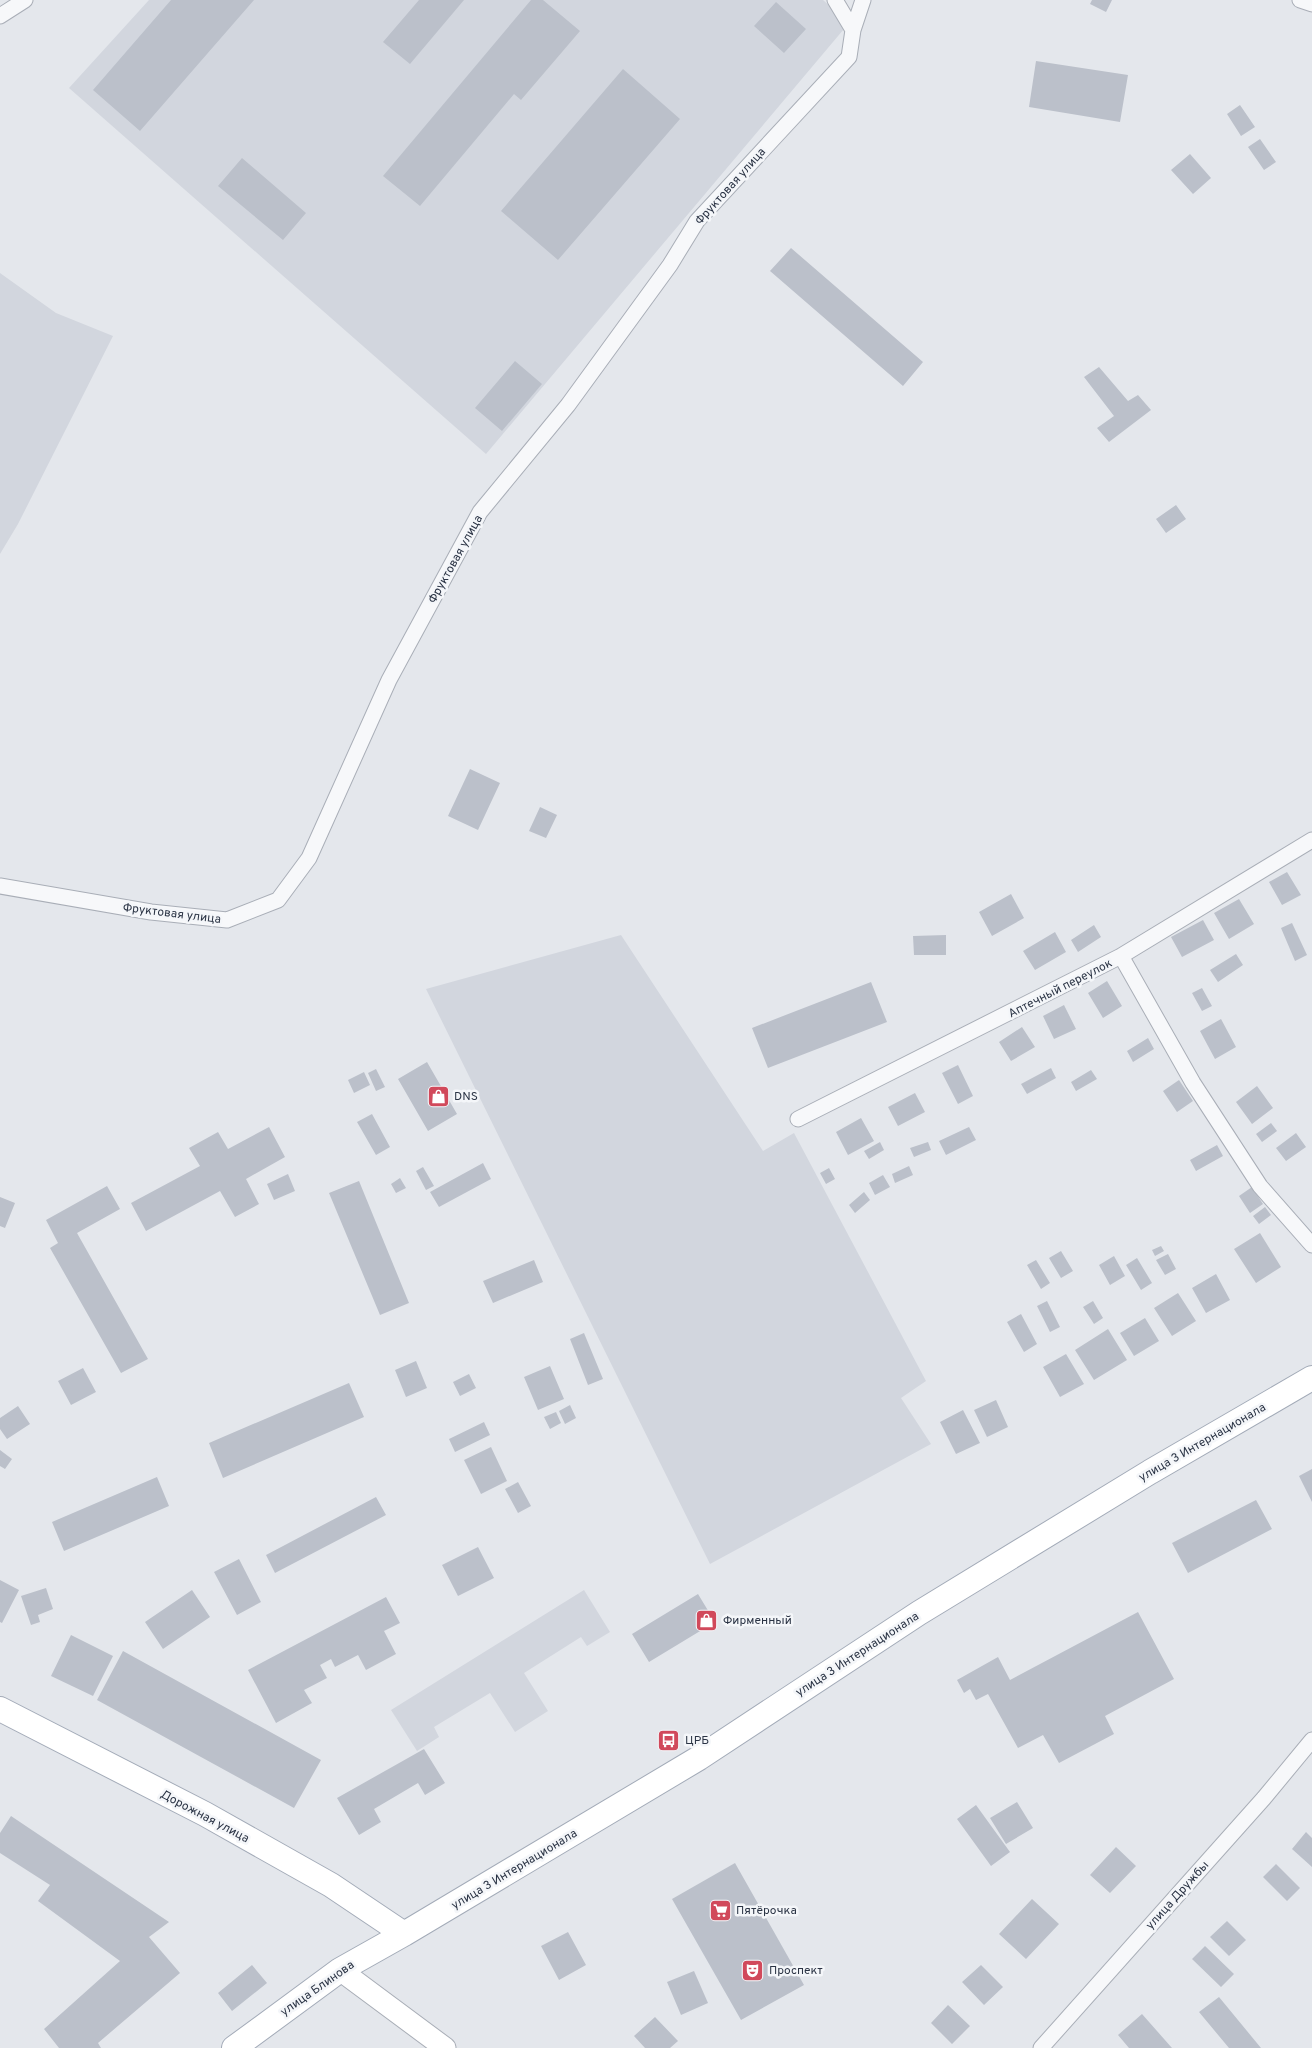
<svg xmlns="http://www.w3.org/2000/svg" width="1312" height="2048" font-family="Overpass,sans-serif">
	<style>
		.built { fill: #d2d6de }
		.building { fill: #bbc0ca }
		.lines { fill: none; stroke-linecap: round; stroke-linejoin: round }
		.street-casing { stroke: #a9aeb7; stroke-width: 17 }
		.secondary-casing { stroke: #a9aeb7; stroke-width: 23 }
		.primary-casing { stroke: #a3abb8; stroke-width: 26 }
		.street { stroke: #f7f8fa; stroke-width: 15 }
		.secondary { stroke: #fff; stroke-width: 21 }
		.primary { stroke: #fff; stroke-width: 24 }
		.labels { text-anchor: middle; stroke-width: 5; stroke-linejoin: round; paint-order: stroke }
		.street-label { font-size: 12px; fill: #2b3445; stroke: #f4f6f9 }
		.poi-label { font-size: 12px; fill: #2b3445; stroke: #f4f6f9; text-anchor: start }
	</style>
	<rect width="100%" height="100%" fill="#e4e7ec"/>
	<path class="built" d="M149,0H823L849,23L486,454L69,88Z
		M0,273L56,313L113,336L18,524L0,554Z
		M621,935L763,1151L794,1133L926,1381L901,1398L931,1444L710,1564L426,989Z
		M584,1590L610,1632L587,1646L581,1637L524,1673L548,1711L515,1732L490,1693L434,1727L439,1737L417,1751L391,1710Z"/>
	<path class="building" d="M171,0H254L140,131L93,90Z
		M419,0H464L410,64L383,42Z
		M531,0H543L580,31L521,100L514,94L420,206L383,176Z
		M1092,0H1112L1106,12L1090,4Z
		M776,2L806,29L784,53L754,26Z
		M1036,61L1128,75L1120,122L1029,107Z
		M623,69L680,119L558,260L501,211Z
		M1240,105L1255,127L1241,136L1227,114Z
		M1260,139L1276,162L1264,170L1248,147Z
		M1190,154L1211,178L1193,194L1171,170Z
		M242,158L306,213L283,240L218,186Z
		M791,248L923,362L903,386L770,271Z
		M515,361L542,384L502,431L475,408Z
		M1099,367L1128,401L1138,395L1151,410L1109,442L1097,428L1114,416L1084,377Z
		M1176,505L1186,519L1166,533L1156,519Z
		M470,769L500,783L478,830L448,816Z
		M540,807L557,815L546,838L529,831Z
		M1287,872L1301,895L1282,905L1269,882Z
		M1011,894L1024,918L992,936L979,912Z
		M1239,899L1254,924L1229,939L1214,913Z
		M1203,920L1214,940L1182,957L1171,937Z
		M1292,923L1307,955L1295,961L1281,928Z
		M1094,925L1101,937L1078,952L1071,940Z
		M1055,932L1066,952L1035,970L1023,951Z
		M946,935V955H914L913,936Z
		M1236,954L1243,965L1218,982L1210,970Z
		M1107,981L1122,1006L1103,1018L1088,993Z
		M871,982L887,1022L768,1068L752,1028Z
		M1202,988L1212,1006L1202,1011L1192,993Z
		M1064,1005L1076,1029L1054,1039L1043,1016Z
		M1221,1019L1236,1047L1215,1059L1200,1031Z
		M1022,1027L1035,1047L1011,1061L999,1042Z
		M1148,1038L1154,1049L1133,1062L1127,1051Z
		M427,1062L457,1114L428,1131L398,1079Z
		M958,1065L973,1096L958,1104L942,1073Z
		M1051,1068L1056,1078L1027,1094L1021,1084Z
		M376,1069L385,1087L376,1091L368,1073Z
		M1091,1070L1097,1079L1076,1091L1071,1082Z
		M364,1072L370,1085L354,1093L348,1080Z
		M1179,1080L1193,1101L1177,1112L1163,1091Z
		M1257,1086L1273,1108L1252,1124L1236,1102Z
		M915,1093L925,1112L898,1126L888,1107Z
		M372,1114L390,1147L376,1155L357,1122Z
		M861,1118L874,1141L848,1155L836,1132Z
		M1271,1123L1277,1131L1262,1142L1256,1134Z
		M269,1127L285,1157L246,1179L259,1204L235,1217L220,1191L146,1231L131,1203L200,1166L189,1148L218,1132L228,1149Z
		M969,1127L976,1140L946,1155L939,1141Z
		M1296,1133L1306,1147L1286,1161L1276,1148Z
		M880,1142L884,1150L869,1159L864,1151Z
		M928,1142L931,1150L914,1157L910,1148Z
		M1217,1145L1223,1156L1196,1171L1190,1160Z
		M483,1163L491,1179L439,1207L430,1192Z
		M909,1166L913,1175L895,1183L892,1174Z
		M423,1167L434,1186L426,1190L416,1171Z
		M829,1168L835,1179L826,1184L820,1173Z
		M288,1174L295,1191L274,1200L267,1184Z
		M883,1175L890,1187L875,1195L869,1183Z
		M400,1178L406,1188L396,1193L391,1184Z
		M359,1181L409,1303L380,1315L329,1193Z
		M107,1186L120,1209L77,1233L148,1359L121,1373L50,1248L58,1243L46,1220Z
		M1252,1187L1263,1204L1250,1213L1239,1196Z
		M864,1192L870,1200L855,1213L849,1205Z
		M0,1197L15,1203L5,1228L0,1226Z
		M1265,1207L1271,1215L1259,1224L1253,1216Z
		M1260,1233L1281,1267L1256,1283L1234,1249Z
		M1161,1246L1164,1251L1155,1256L1152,1250Z
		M1061,1251L1073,1271L1061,1278L1049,1258Z
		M1168,1254L1176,1269L1165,1275L1156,1260Z
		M1114,1256L1125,1276L1110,1285L1099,1265Z
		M1137,1258L1152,1283L1141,1290L1126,1265Z
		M534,1260L543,1282L493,1303L483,1281Z
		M1036,1260L1050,1283L1041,1289L1027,1265Z
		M1216,1274L1230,1300L1206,1313L1192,1288Z
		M1178,1293L1196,1321L1172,1336L1154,1308Z
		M1047,1301L1060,1327L1050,1332L1037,1306Z
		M1093,1301L1103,1318L1094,1324L1083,1307Z
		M1021,1314L1037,1344L1024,1352L1007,1322Z
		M1145,1318L1159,1341L1134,1356L1120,1333Z
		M1108,1329L1127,1360L1094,1380L1075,1350Z
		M584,1333L603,1379L588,1385L570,1339Z
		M1066,1354L1084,1384L1060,1397L1043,1367Z
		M416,1361L427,1388L406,1397L395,1370Z
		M550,1366L564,1399L538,1410L524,1377Z
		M83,1368L96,1392L71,1405L58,1381Z
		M469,1374L476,1388L460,1396L453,1382Z
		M349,1383L364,1417L223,1478L209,1443Z
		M996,1400L1008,1427L987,1437L974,1410Z
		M570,1405L576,1418L565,1424L559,1411Z
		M18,1406L30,1424L7,1439L0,1429V1418Z
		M963,1410L980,1443L956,1454L940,1422Z
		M556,1412L561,1423L550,1429L544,1417Z
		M484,1422L490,1435L455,1452L449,1439Z
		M491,1447L507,1481L481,1494L464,1460Z
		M0,1450L12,1459L5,1469L0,1466Z
		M1312,1469V1502L1299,1476Z
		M157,1477L169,1506L64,1551L52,1522Z
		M518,1482L531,1506L518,1513L505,1489Z
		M376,1497L386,1515L275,1573L266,1555Z
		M1256,1500L1272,1529L1188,1573L1172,1543Z
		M478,1547L494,1578L458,1596L442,1565Z
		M239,1559L261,1602L237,1615L214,1572Z
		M0,1580L19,1590L2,1623L0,1622Z
		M46,1588L53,1609L38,1615L40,1622L31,1625L21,1596Z
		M192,1590L210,1617L163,1649L145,1622Z
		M698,1594L715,1622L649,1662L632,1634Z
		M386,1597L400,1623L384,1631L396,1654L366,1670L358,1655L335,1667L331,1659L320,1665L327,1678L304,1690L312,1703L276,1723L248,1670Z
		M1138,1612L1174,1679L1105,1716L1114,1734L1059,1763L1043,1735L1018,1748L988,1694L976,1700L970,1689L964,1693L957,1680L998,1657L1010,1680Z
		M71,1635L113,1656L93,1696L51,1676Z
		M123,1651L321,1760L294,1808L97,1700Z
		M424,1749L445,1783L425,1795L418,1783L374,1809L381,1822L359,1835L337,1798Z
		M1017,1802L1033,1828L1006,1844L990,1818Z
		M976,1805L1010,1852L991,1866L957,1819Z
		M11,1816L169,1922L149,1937L180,1973L98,2043L101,2048H59L44,2029L120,1961L38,1901L50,1885L0,1853V1833Z
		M1306,1832L1312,1838V1867L1292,1849Z
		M1116,1847L1136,1866L1110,1893L1090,1875Z
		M735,1863L804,1985L741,2020L672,1899Z
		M1276,1864L1300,1888L1287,1901L1263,1877Z
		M1032,1899L1059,1924L1026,1959L999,1934Z
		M1227,1921L1246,1940L1229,1956L1210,1937Z
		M568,1932L586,1965L559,1980L541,1946Z
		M1205,1946L1234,1974L1221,1987L1192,1959Z
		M252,1965L267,1983L232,2011L218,1993Z
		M981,1965L1003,1987L984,2005L962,1982Z
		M694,1971L708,2003L681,2015L667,1982Z
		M1219,1997L1261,2048H1229L1199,2012Z
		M948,2005L970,2026L952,2044L931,2023Z
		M1142,2014L1172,2048H1129L1118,2035Z
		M655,2017L678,2041L670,2048H645L634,2036Z"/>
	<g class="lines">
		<defs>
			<path id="street" d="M835,0L853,30
				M1300,0L1312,4
				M0,16L25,0
				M0,886L151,912L227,920L278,900L309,858L389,680L480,512L568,405L670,265L697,221L849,57L853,30L863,0
				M1121,956L1193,1083L1260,1186L1312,1245
				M798,1119L1121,956L1312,840
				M1041,2048L1264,1798L1312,1740"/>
			<path id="secondary" d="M340,1970L445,2048"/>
			<path id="primary" d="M0,1709L205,1814L331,1885L404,1934
				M234,2048L340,1970L404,1934L699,1758L919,1613L1150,1472L1312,1378"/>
		</defs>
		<use href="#street" class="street-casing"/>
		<use href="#secondary" class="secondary-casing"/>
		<use href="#primary" class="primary-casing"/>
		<use href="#street" class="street"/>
		<use href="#secondary" class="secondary"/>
		<use href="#primary" class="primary"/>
	</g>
	<defs>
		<symbol id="shop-square" viewBox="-11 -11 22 22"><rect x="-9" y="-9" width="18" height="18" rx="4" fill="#d1495b" stroke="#f4f6f9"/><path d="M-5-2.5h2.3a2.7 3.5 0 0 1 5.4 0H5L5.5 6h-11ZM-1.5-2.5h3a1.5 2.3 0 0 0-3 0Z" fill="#fff"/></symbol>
		<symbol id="bus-square" viewBox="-11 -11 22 22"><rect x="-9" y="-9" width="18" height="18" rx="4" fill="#d1495b" stroke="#f4f6f9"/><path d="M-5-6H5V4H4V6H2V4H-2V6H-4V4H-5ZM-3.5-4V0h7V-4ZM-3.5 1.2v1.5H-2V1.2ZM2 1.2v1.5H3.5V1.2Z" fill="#fff"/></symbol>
		<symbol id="supermarket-square" viewBox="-11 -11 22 22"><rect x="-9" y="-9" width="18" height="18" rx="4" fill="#d1495b" stroke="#f4f6f9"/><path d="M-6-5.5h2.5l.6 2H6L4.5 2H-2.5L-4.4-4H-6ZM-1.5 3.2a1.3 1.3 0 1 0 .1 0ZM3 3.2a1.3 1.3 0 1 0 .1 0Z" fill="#fff"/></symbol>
		<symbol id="theatre-square" viewBox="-11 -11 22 22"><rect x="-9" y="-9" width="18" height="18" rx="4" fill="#d1495b" stroke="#f4f6f9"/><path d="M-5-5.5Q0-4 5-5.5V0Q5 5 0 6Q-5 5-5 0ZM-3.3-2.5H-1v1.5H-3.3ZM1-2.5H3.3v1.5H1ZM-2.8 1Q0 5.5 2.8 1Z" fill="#fff"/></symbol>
	</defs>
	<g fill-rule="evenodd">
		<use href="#shop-square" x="426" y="1084" width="25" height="25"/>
		<use href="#shop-square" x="694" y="1608" width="25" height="25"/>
		<use href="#bus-square" x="656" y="1728" width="25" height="25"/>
		<use href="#supermarket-square" x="708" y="1898" width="25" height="25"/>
		<use href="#theatre-square" x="740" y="1958" width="25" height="25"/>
	</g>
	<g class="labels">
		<g class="street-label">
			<text transform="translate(730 186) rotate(-48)" y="4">Фруктовая улица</text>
			<text transform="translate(455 559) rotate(-61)" y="4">Фруктовая улица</text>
			<text transform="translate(172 913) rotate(7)" y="4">Фруктовая улица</text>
			<text transform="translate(1060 988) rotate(-27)" y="4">Аптечный переулок</text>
			<text transform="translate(1202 1442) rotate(-30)" y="4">улица 3 Интернационала</text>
			<text transform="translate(857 1654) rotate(-33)" y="4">улица 3 Интернационала</text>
			<text transform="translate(205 1816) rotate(28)" y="4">Дорожная улица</text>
			<text transform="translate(514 1869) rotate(-31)" y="4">улица 3 Интернационала</text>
			<text transform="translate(1177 1895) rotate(-48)" y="4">улица Дружбы</text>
			<text transform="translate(317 1988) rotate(-35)" y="4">улица Блинова</text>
		</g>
		<g class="poi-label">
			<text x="454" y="1100">DNS</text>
			<text x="723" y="1624">Фирменный</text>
			<text x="685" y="1744">ЦРБ</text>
			<text x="736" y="1914">Пятёрочка</text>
			<text x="769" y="1974">Проспект</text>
		</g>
	</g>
</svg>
